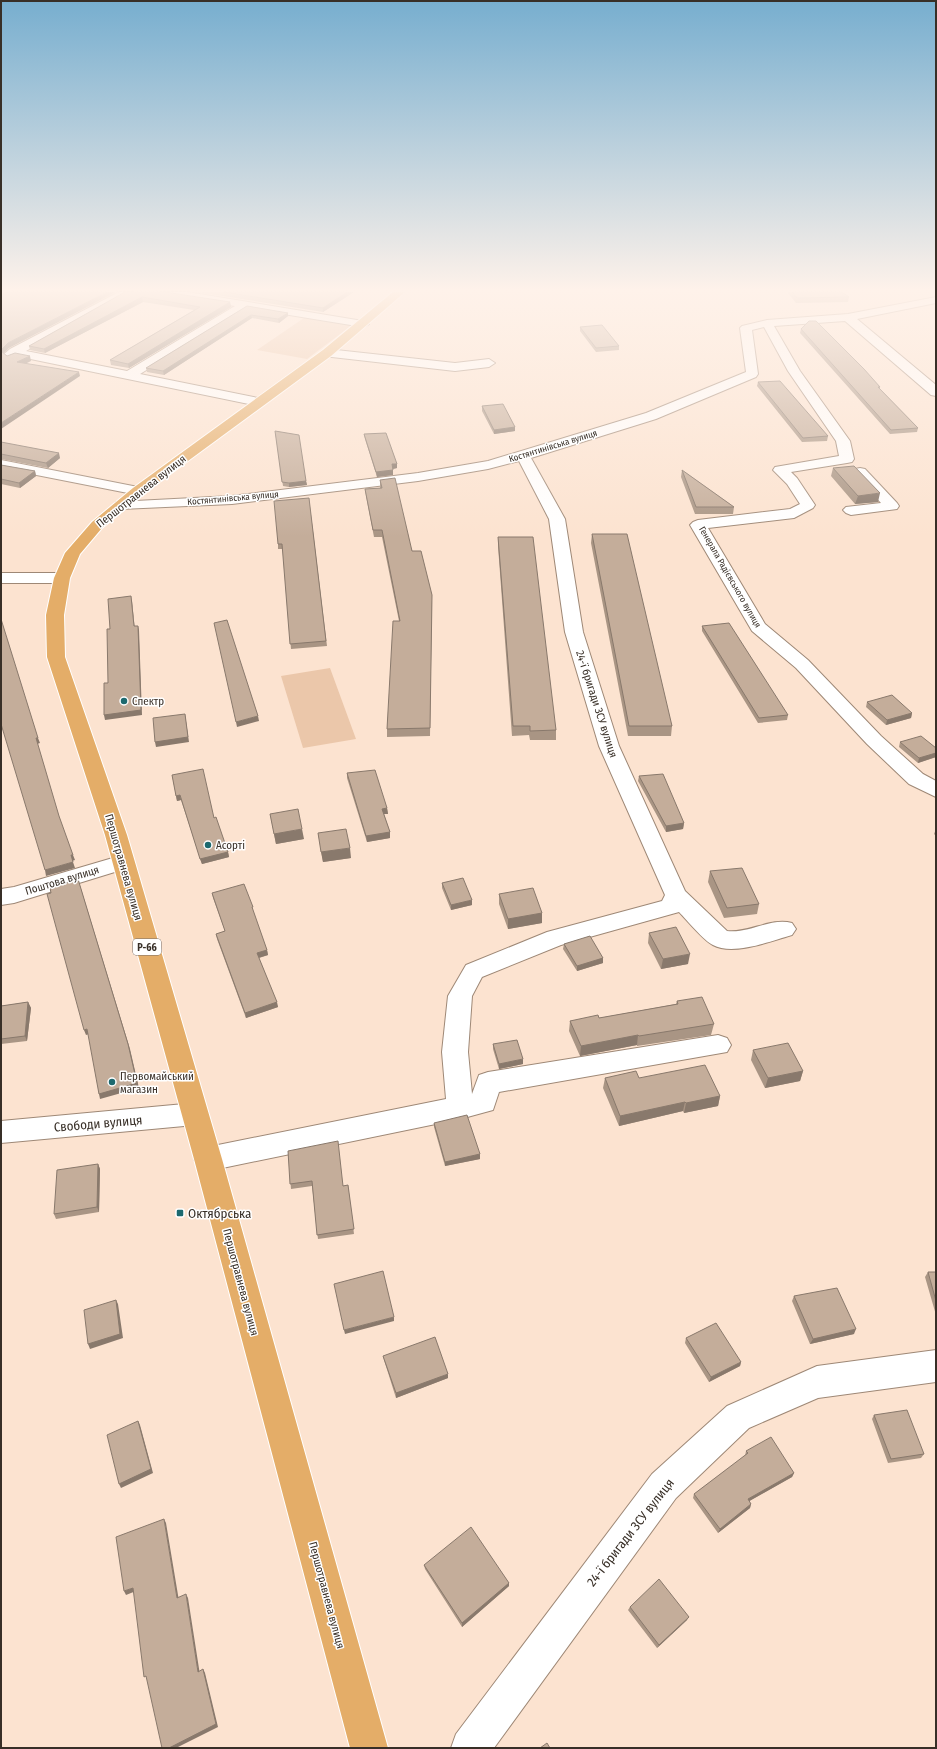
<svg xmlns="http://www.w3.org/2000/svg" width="937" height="1749" font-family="'Fira Sans Condensed',sans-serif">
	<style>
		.green { fill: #ebc7aa }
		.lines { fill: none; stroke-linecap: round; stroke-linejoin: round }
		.minor-casing { stroke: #9e8876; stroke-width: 2 }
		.major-casing { stroke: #fff; stroke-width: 2 }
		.minor { fill: #fff; fill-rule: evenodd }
		.major { fill: #e4ad68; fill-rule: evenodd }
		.wall { fill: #a99584 }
		.shaded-wall { fill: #89796c }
		.building { fill: #c4ad9a; stroke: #89796c }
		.poi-dot { fill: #1c696f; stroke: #fff; stroke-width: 1.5 }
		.labels { text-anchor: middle; stroke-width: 3; stroke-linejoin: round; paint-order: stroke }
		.far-street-label { font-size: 9px; fill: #382f27; stroke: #fff }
		.shield { fill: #fff; stroke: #746d68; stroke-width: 1 }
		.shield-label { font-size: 10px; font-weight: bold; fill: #382f27 }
		.street-label { font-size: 11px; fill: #382f27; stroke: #fff }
		.poi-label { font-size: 11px; fill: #382f27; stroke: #fff; text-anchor: start }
		.near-street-label { font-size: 13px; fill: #382f27; stroke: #fff }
		.near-poi-label { font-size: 13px; fill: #382f27; stroke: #fff; text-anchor: start }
	</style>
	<rect width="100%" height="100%" fill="#fce3d0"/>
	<path class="green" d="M304,318L352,325L307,359L257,350Z
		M330,668L356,739L303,748L281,676Z"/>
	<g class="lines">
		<defs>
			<path id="minor" d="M119,292H132L26,351L127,371L235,306L166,295L161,292H187L363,321L369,324L363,327L247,308L140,374L263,399L264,402L263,405L258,406L16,356L9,359L3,355L10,349Z
				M936,297V303L857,319L936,385V396L931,395L845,321L774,326L800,371L850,441L854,459L852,462L847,463L791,472L797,478L815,505L813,508L794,518L708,528L765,624L808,660L881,736L923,774L936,781V797L909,784L867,744L796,668L752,631L690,525L693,522L698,520L790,509L800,504L787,484L773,470L775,467L839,456L836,441L788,371L764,327L752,330L758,374L756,377L656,419L531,458L565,519L583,632L619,746L685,891L727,931C748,934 771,917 792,923L796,929L792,935C771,941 733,956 713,945C704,941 687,920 679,912L561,945L482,977L472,996L468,1052L472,1094L479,1075L488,1072L718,1035L727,1038L731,1045L727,1052L499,1092L493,1110L460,1119L208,1171L198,1167L194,1159L198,1151L208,1147L446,1099L442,1052L448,996L466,965L547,932L662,901L665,895L599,746L565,632L549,519L519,461L488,469L418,481L232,504L121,509L116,508L114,505L116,502L232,496L418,473L488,461L646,413L746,372L740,328L742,326L767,320L848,314Z
				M327,349L455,363L489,359L495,363L489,367L455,371L323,356L321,353Z
				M1,460L138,487L143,488L145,491L143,494L138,495L1,468Z
				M860,468L865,469L897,503L899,506L897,509L851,515L846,513L843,510L846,507L881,503L853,472L855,469Z
				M1,573H62L68,575L70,578L68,581L62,583H1Z
				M123,855L131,857L134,862L131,867L14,903L1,905V889L14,887Z
				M195,1103L204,1106L208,1114L204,1122L195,1125L1,1143V1121Z
				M936,1350V1382L818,1398L749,1428L676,1498L494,1748H451L456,1734L652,1474L727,1406L817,1366Z"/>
			<path id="major" d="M393,292H405L331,356L143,494L102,528L80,554L70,578L64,615L65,657L127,835L222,1159L388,1748H350L194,1159L105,835L47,657L46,615L54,578L65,553L92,522L133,488L323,350Z"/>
		</defs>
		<use href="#minor" class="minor-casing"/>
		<use href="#major" class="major-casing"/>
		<use href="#minor" class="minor"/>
		<use href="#major" class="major"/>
	</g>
	<path class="wall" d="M125,292L230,302L231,307L129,368L111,365L110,360L194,310L143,302L45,353L30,350L29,346Z
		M197,292H354L323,312Z
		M787,292H842L849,297L848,302L796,303Z
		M247,306L288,313V316L279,323L252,318L164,375L147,372L146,368Z
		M580,327L619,346V350L596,352L580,331Z
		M801,329L880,387V389L918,428L917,432L890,434L800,333Z
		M758,382L828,436L827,441L802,442L757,386Z
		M482,406L515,427V431L494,434L482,411Z
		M275,431L306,481L307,485L289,487L283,486Z
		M364,434L397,464V468L393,469V475L377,477L365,439Z
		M1,442L60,458L48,468L1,459Z
		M1,465L35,471L36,476L20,488L1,484Z
		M833,468L878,502L855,504L831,476Z
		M682,470L734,507L733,514H695L681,477Z
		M380,480L412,551L432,603L430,736L387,737V729L399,621L382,537H374L366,496L365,489L380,488Z
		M309,498L327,646L291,649L283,549H278V544Z
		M592,534L672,726L671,736H628L591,543Z
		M498,537L556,730V740H530L529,735L512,736L498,546Z
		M702,626L788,715L787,720L758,723L702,631Z
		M867,702L912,713L911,718L886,725L866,707Z
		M900,742L936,748V757L918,763L899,747Z
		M347,773L387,808L388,814H384L390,832V838L367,842L347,778Z
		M172,775L214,818L228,852L229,857L202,864L181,800L177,801Z
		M639,776L684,823L683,829L666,832L638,781Z
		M270,814L304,839L276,844Z
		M936,829V836L934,834Z
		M318,833L351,858L323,862Z
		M710,871L759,904L757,914L724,918L708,882Z
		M442,883L472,905L451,910L442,888Z
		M212,893L254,912H253L267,950L268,955L259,958L278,1007L246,1018L217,939L216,934L225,931L213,898Z
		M499,894L542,913V923L508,929L499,904Z
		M649,933L688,964L661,969L648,943Z
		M564,944L603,958V963L577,971L563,949Z
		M677,1001L714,1024L711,1035L637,1046V1045L580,1056L569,1031L570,1021L599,1018L676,1004Z
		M28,1002L31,1008L27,1041L1,1044V1006Z
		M493,1044L523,1064L499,1069L493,1049Z
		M753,1050L803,1071L800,1081L765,1088L751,1060Z
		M605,1078H639L720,1096L718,1106L684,1113L683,1111L619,1126L603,1088Z
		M434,1123L480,1154V1159L445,1166L434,1127Z
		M288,1151L343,1186L348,1185L354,1234L318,1239L312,1186L291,1189Z
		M98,1164L100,1169L99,1212L56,1219L54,1214Z
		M928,1272H936V1315L925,1277Z
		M794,1296L854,1334L810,1344L792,1301Z
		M686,1338L741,1362L740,1366L709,1382L685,1343Z
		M383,1356L448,1378L396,1398L384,1360Z
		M874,1415L924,1454L921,1458L888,1463L872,1419Z
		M746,1451L794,1473L792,1477L749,1501L751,1504L750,1508L718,1533L693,1498L694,1494L745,1456Z
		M424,1565L509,1583V1586L462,1627L425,1569Z
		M630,1607L687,1620L657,1648L628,1610Z"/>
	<path class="shaded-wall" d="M107,292H116L9,348L2,355L1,350L8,343Z
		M347,292H354L323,312V308Z
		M142,297L143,302L45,353L44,349Z
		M230,302L231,307L129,368L128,364Z
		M288,313V316L279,323L278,319Z
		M251,315L252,318L164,375L163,371Z
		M30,356L31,361L19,367L17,362Z
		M79,372L80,376L1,429V423Z
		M515,427V431L494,434V430Z
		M59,453L60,458L48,468L46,463Z
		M392,464H397V468L392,469Z
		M393,470V475L377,477L376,472Z
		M35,471L36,476L20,488L19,483Z
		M306,481L307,485L289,487V483Z
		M880,493L878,502L855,504L858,496Z
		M131,596L132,601L135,631L134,626Z
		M138,626L139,630L142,715L105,720L104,715Z
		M912,713L911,718L886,725L887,720Z
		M185,714L189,742L156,747L155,742Z
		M258,716L259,721L237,727L236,722Z
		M36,738H38L40,743L37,744Z
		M936,753V757L918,763L919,758Z
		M180,795L181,800L177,801L176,796Z
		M387,808L388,814H382V809Z
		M684,823L683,829L666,832V826Z
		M302,829L304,839L276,844L274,834Z
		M390,832V838L367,842L366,836Z
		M350,848L351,858L323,862L321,852Z
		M228,852L229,857L202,864L200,859Z
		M71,855H73L75,860L72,861Z
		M73,862L75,868L46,876L45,870Z
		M78,879L130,1049L139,1088L100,1099L99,1094Z
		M472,900V905L451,910V905Z
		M542,913V923L508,929V919Z
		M267,950L268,955L258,958L257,953Z
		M690,954L688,964L661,969L663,959Z
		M603,958V963L577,971V966Z
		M28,1002L31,1008L27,1041L25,1036Z
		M277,1002L278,1007L246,1018L245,1013Z
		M87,1029L89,1034L86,1035L84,1030Z
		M638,1035L637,1045L580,1056L581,1046Z
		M523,1059V1064L499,1069V1064Z
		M803,1071L800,1081L765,1088L768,1078Z
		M720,1096L718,1106L684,1113L686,1103Z
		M685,1102L683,1111L619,1126L620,1116Z
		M480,1154V1159L445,1166V1162Z
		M98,1164L100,1169L99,1212L97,1207Z
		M116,1300L118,1304L123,1338L90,1349L88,1344Z
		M394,1317V1321L345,1334L344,1330Z
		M856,1329L854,1334L810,1344L813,1339Z
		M741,1362L740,1366L709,1382L711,1377Z
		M448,1374V1378L396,1398V1393Z
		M138,1421L140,1425L153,1473L121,1488L119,1484Z
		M794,1473L792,1477L746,1503L748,1499Z
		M751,1504L750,1508L718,1533L720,1529Z
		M164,1519L166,1523L179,1601L177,1598Z
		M509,1583V1586L462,1627V1623Z
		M133,1588L136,1591L126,1595L124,1591Z
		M186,1594L188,1598L200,1675L198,1672Z
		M689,1617L687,1620L657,1648L659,1645Z
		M203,1669L205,1673L218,1727L176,1748H169Z"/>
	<path class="building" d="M7,292H107L8,343L1,350V295Z
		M125,292H165L230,302L128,364L110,360L200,307L142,297L44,349L29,346Z
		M224,292H347L323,308Z
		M792,292H842L849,297L797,298Z
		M247,306L288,313L278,319L251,315L163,371L146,368Z
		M809,321H816L864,369L880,387H878L918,428L891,430L801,329Z
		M602,325L619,346L596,348L580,327Z
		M1,351L7,356L15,353L30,356L17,362L79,372L1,423Z
		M780,381L828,436L803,438L758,382Z
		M503,404L515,427L494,430L482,406Z
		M275,431L299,435L306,481L289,483L282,482Z
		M386,433L397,464H392L393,470L376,472L364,434Z
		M1,442L59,453L46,463L1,454Z
		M1,465L35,471L19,483L1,479Z
		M854,466L880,493L858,496L833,468Z
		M682,470L734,507H696Z
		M395,478L412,551H421L432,595L430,728L387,729L393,621H400L382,530H373L365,489L382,488L380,480Z
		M309,498L326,641L290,644L282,544H278L274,501Z
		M592,534H627L672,726H629Z
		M498,537H533L556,730L530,731V726H513Z
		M131,596L134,626H138L141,710L104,715V683H108L107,629H110L108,599Z
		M1,619L38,738H36L59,816L73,855H71L73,862L45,870L1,724Z
		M227,620L258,716L236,722L214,623Z
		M729,623L788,715L759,718L702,626Z
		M892,695L912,713L887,720L867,702Z
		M185,714L188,737L155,742L153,718Z
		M921,736L936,748V753L919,758L900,742Z
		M203,769L214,818L216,817L228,852L200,859L180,795L176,796L172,775Z
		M375,770L387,808L382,809L390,832L366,836L347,773Z
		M663,774L684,823L666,826L639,776Z
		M298,809L302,829L274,834L270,814Z
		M346,829L350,848L321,852L318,833Z
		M742,868L759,904L727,908L710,871Z
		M463,878L472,900L451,905L442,883Z
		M78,879L128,1044L137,1083L99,1094L87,1029L84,1030L47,894L51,893L50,888Z
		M244,884L253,907H252L267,950L257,953L277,1002L245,1013L216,934L225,931L212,893Z
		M533,888L542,913L508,919L499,894Z
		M676,927L690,954L663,959L649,933Z
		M590,936L603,958L577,966L564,944Z
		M702,997L714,1024L639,1036L638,1035L581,1046L570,1021L598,1015L599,1018L678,1004L677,1001Z
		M28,1002L25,1036L1,1039V1006Z
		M517,1040L523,1059L499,1064L493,1044Z
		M788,1043L803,1071L768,1078L753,1050Z
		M705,1065L720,1096L686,1103L685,1102L620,1116L605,1078L636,1071L639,1078Z
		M467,1115L480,1154L445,1162L434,1123Z
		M338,1141L343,1186L348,1185L354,1229L317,1235L312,1181L290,1184L288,1151Z
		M98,1164L97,1207L54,1214L57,1170Z
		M383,1271L394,1317L344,1330L334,1284Z
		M928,1272H936V1301Z
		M837,1288L856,1329L813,1339L794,1296Z
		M116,1300L120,1334L88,1344L84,1310Z
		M716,1323L741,1362L711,1377L686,1338Z
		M435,1337L448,1374L396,1393L383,1356Z
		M907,1410L924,1454L891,1459L874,1415Z
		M138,1421L151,1469L119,1484L107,1435Z
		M771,1437L794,1473L748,1499L751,1504L720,1529L694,1494L748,1453L746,1451Z
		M164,1519L177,1598L186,1594L198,1672L203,1669L216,1724L169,1748H162L146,1676L144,1677L133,1588L124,1591L116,1537Z
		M471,1527L509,1583L462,1623L424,1565Z
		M659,1579L689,1617L659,1645L630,1607Z
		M547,1743L550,1748H540Z"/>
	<linearGradient id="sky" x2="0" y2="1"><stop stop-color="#77aecf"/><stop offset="0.54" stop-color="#fef2ea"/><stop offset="1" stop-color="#fef2ea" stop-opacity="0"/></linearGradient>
	<rect width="937" height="537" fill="url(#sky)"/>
	<g class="poi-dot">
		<circle cx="124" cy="701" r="4"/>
		<circle cx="208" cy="845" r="4"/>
		<circle cx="112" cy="1082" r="4"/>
		<rect x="176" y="1209" width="8" height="8" rx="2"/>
	</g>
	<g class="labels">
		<g class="far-street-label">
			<text transform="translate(553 446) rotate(-17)" y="3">Костянтинівська вулиця</text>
			<text transform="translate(233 498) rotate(-5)" y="3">Костянтинівська вулиця</text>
			<text transform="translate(730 577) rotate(60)" y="3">Генерала Радієвського вулиця</text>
		</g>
		<rect class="shield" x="133" y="939" width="28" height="16" rx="3"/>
		<g class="shield-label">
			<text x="147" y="951">Р-66</text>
		</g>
		<g class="street-label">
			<text transform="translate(141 491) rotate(-38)" y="4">Першотравнева вулиця</text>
			<text transform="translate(597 704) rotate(72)" y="4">24-ї бригади ЗСУ вулиця</text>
			<text transform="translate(124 867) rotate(74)" y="4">Першотравнева вулиця</text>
			<text transform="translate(62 880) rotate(-17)" y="4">Поштова вулиця</text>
			<text transform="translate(241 1282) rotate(75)" y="4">Першотравнева вулиця</text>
			<text transform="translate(327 1595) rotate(75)" y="4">Першотравнева вулиця</text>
		</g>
		<g class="poi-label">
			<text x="132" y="705">Спектр</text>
			<text x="216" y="849">Асорті</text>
			<text x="120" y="1080">Первомайський<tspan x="120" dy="13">магазин</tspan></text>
		</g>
		<g class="near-street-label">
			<text transform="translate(98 1123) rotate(-5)" y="5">Свободи вулиця</text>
			<text transform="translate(630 1532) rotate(-52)" y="5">24-ї бригади ЗСУ вулиця</text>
		</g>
		<g class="near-poi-label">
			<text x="188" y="1218">Октябрська</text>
		</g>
	</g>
	<rect width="937" height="1749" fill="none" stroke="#382f27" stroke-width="4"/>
</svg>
